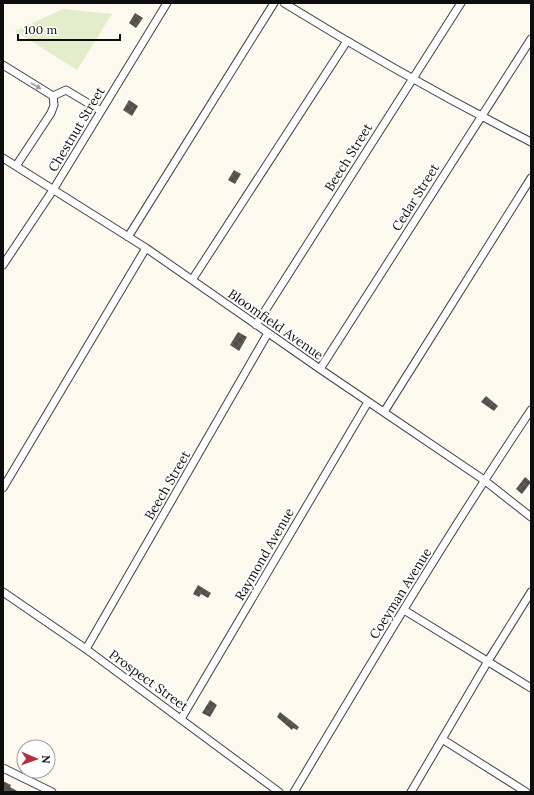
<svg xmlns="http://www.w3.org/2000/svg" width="534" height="795" font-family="Lora,serif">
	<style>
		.pitch { fill: #e4edcb }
		.building { fill: url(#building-cross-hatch) }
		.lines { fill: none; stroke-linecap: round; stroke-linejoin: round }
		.minor-casing { stroke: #404040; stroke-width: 9 }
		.minor { stroke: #fff; stroke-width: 7 }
		.oneway { fill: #9e9e9e }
		.labels { text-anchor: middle; stroke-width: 4; stroke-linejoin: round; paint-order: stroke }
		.street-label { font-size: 13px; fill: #0d0d0d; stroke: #fff }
	</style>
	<defs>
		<pattern id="building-cross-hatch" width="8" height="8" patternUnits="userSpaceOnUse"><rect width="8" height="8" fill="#544d4a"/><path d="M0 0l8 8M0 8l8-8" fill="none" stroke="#686260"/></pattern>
	</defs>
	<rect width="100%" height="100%" fill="#fef9ee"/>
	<path class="pitch" d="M63,9L112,14L77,70L15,31Z"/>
	<path class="building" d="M135,13L143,18L136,28L129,23Z
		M129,100L138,106L132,116L123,110Z
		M234,170L241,174L235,184L228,180Z
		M238,332L247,337L239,351L230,345Z
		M486,396L498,406L494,411L481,402Z
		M525,477L531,482L522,494L516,489Z
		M198,585L211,593L208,598L201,594L199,597L193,594Z
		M210,700L217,705L210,717L202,713Z
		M280,712L299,727L297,730L293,728L292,730L277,717Z
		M3,781L11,785L10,787L19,792H3Z"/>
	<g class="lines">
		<defs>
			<path id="minor" d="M284,3C365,53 447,99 531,142
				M3,65L53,96L66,90L101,111
				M3,158L146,248L320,369L484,480L531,517
				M16,166L51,113L54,105L53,96
				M128,237L274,3
				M3,265L53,190L167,3
				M192,280L347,41
				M256,325L461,3
				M320,369L531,39
				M384,412L531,178
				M3,488L146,248
				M3,592L86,649L279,792
				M404,610L531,688
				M86,649L268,333
				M181,719L368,402
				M442,739L526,792
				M3,768L52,792
				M294,792C371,663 447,535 531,410
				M411,792L488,661L531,592"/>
		</defs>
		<use href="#minor" class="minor-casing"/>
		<use href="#minor" class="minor"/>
	</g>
	<defs><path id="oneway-solid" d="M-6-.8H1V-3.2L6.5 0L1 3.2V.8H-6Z"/></defs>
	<use class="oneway" href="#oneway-solid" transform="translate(36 86) rotate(30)"/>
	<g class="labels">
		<g class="street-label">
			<text transform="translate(76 129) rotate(-59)" y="5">Chestnut Street</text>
			<text transform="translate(348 157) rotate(-58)" y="5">Beech Street</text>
			<text transform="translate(415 197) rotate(-58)" y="5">Cedar Street</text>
			<text transform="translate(276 324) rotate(35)" y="5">Bloomfield Avenue</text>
			<text transform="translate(167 485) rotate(-60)" y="5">Beech Street</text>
			<text transform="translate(264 554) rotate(-60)" y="5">Raymond Avenue</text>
			<text transform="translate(400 593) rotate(-58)" y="5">Coeyman Avenue</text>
			<text transform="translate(149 680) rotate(36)" y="5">Prospect Street</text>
		</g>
	</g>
	<rect width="534" height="795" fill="none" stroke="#0d0d0d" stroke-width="8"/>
	<g transform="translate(36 759) rotate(92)"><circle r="19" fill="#ffffff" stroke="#9e9e9e"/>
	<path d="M0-3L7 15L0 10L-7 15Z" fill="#b2303f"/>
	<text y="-6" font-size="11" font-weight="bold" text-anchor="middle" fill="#0d0d0d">N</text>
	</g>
	<path d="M18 34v6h102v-6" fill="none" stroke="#0d0d0d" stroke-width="2"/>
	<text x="24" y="34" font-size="12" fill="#0d0d0d" stroke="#ffffff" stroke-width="3" paint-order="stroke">100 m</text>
</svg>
